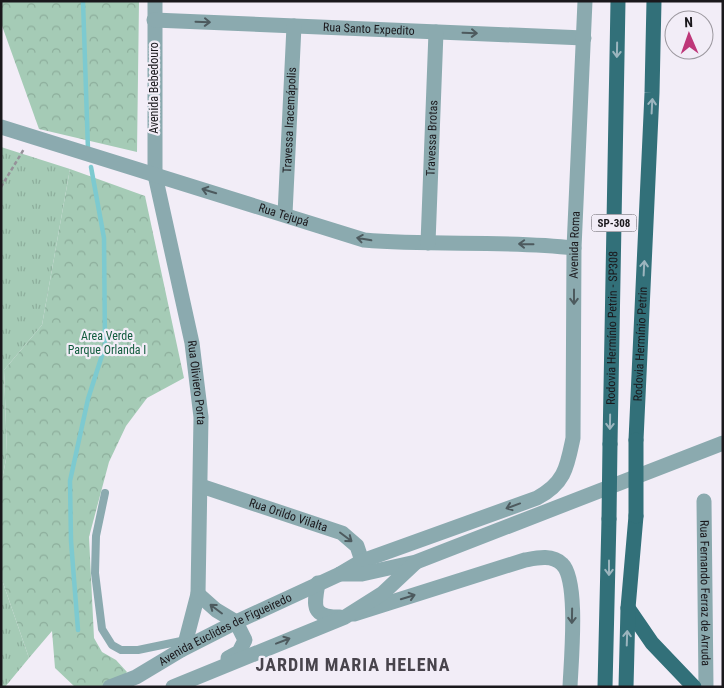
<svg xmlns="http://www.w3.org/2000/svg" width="724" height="688" font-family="'Roboto Condensed',sans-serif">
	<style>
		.grass { fill: url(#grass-tufts) }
		.park { fill: url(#park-crowns) }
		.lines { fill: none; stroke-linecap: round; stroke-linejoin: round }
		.stream { stroke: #7dcad0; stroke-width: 4.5 }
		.path { stroke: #959199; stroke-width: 2.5; stroke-dasharray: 4 2.5; stroke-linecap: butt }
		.service { stroke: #8baaaf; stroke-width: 8 }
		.minor { stroke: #8baaaf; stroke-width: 15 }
		.tertiary { stroke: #8baaaf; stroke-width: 15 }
		.primary { stroke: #327079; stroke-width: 15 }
		.primary-bridge { stroke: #327079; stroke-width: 15 }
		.oneway { stroke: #4d5a5e }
		.oneway2 { stroke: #9cb5be }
		.labels { text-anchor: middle; stroke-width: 4.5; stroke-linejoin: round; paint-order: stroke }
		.shield { fill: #f2edf7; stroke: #5b585e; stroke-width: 1 }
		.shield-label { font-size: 11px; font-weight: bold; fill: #1a181c }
		.street-label { font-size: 12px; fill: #1a181c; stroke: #f2edf7 }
		.park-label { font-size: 12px; fill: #125c3e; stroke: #f2edf7 }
		.district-label { font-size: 18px; font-weight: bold; letter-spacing: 1px; fill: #48444c; stroke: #f2edf7 }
	</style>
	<defs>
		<pattern id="grass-tufts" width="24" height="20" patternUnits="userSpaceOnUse" patternTransform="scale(1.25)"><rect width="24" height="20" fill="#a5cbb6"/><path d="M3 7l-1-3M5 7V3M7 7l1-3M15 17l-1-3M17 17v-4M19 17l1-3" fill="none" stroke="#8dae9c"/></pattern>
		<pattern id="park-crowns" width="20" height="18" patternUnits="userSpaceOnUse" patternTransform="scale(1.25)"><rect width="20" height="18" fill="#a5cbb6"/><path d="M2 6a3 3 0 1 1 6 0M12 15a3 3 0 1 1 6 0" fill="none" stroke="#8dae9c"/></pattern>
	</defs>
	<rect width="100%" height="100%" fill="#f2edf7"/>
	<path class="grass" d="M1,147L70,169L42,325L4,370L7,454L1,485Z
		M1,577L29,658L5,687H1Z"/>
	<path class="park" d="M1,1H139L137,152L39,129L1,23Z
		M70,169L145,196L184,378L147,398L126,426L109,462L89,537L94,638L102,652L116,660L127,672L112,687H75L55,668L52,631L29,658L1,577V485L7,454L4,370L42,325Z"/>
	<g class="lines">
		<path class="stream" d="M83,1L88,150
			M78,630L71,541L70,481L88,399L105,346L104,238L91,167"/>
		<path class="path" d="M1,187L24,149"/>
		<path class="service" d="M105,493L96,536L95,573L102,629L112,645L121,650H138L186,640"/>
		<g class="minor">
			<path id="s1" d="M155,1V175L192,343L201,417L198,594L186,640L181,650"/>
			<path id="s2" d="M154,20L584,38"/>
			<path id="s3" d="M1,127L364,240C434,246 504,240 574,248"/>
			<path id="s4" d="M285,214L294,26"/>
			<path id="s5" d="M428,243L436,32"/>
			<path id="s6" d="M201,486L342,533L357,546L362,561"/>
			<path id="s7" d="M704,501L706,687"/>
			<path id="s8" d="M340,574L362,561L537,498C565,483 567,467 573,438L574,248L585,1"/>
			<path d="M198,594L216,610L236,622"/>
			<path d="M354,614L525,560C536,558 552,554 562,564C579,580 571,661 570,687"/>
		</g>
		<g class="tertiary">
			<path d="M318,583C314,606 311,617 340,617"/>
			<path d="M228,658L239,652L245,640L236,622"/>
			<path id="s9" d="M110,687L136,677L181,650L236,622L340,574H362L416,562L723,443"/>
			<path d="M173,687L345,617L383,593L415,563"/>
		</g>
		<g class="primary">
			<path id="s10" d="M636,440L652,93L654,1"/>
			<path id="s11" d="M610,444L618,1"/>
			<path d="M628,608L652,643L694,687"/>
			<path d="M605,687L609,519"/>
			<path d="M626,687L628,608L636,516"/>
		</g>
		<path class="primary-bridge" d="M636,440V516
			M609,519L610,444"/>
	</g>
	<defs><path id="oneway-shaft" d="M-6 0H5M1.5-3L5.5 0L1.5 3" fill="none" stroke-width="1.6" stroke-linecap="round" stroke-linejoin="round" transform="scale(1.25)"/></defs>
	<g class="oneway">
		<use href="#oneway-shaft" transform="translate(203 22) rotate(2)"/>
		<use href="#oneway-shaft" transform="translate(470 33) rotate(2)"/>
		<use href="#oneway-shaft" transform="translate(209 191) rotate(-163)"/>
		<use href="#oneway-shaft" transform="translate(364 239) rotate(-170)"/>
		<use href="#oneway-shaft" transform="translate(526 244) rotate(-179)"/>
		<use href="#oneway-shaft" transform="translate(574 297) rotate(90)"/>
		<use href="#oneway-shaft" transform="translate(513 506) rotate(160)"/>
		<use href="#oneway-shaft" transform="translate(346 537) rotate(37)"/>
		<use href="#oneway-shaft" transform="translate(408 597) rotate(-17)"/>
		<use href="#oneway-shaft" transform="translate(216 609) rotate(-143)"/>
		<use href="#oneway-shaft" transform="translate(572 616) rotate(91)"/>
		<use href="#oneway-shaft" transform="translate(283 641) rotate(-21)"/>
	</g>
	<g class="oneway2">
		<use href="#oneway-shaft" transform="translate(617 50) rotate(91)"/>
		<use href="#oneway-shaft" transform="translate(652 106) rotate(-87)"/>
		<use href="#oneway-shaft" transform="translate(644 268) rotate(-87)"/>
		<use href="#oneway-shaft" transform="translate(610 422) rotate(91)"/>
		<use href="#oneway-shaft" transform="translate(609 568) rotate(90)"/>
		<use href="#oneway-shaft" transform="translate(627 638) rotate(-88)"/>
	</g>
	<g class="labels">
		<rect class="shield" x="591.5" y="214.5" width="45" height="17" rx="4"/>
		<g class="shield-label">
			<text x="614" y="227">SP-308</text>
		</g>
		<g class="street-label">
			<text dy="4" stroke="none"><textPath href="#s2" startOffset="215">Rua Santo Expedito</textPath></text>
			<text transform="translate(154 88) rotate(-90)" y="4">Avenida Bebedouro</text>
			<text dy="4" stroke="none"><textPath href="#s4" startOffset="94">Travessa Iracemápolis</textPath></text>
			<text dy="4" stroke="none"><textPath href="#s5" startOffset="105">Travessa Brotas</textPath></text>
			<text dy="4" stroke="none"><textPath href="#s3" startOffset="296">Rua Tejupá</textPath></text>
			<text dy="4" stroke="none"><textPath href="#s8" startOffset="478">Avenida Roma</textPath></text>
			<text dy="4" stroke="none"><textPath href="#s11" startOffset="116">Rodovia Hermínio Petrin - SP308</textPath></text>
			<text dy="4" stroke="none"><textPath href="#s10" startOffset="96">Rodovia Hermínio Petrin</textPath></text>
			<text dy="4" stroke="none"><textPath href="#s1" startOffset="386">Rua Oliviero Porta</textPath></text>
			<text dy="4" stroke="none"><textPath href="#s6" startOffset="92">Rua Orildo Vilalta</textPath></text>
			<text dy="4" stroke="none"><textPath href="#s7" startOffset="92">Rua Fernando Ferraz de Arruda</textPath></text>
			<text dy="4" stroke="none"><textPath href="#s9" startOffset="129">Avenida Euclides de Figueiredo</textPath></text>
		</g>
		<g class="park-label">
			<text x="107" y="340">Area Verde<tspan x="107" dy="14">Parque Orlanda I</tspan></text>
		</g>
		<g class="district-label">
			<text x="353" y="671">JARDIM MARIA HELENA</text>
		</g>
	</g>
	<rect width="724" height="688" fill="none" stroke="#1a181c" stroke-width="5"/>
	<g transform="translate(689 35) rotate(358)"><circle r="24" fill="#f2edf7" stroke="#9c989f"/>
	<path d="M0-4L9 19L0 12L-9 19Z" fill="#be3779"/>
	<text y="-8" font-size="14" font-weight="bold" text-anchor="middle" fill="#1a181c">N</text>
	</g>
</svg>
